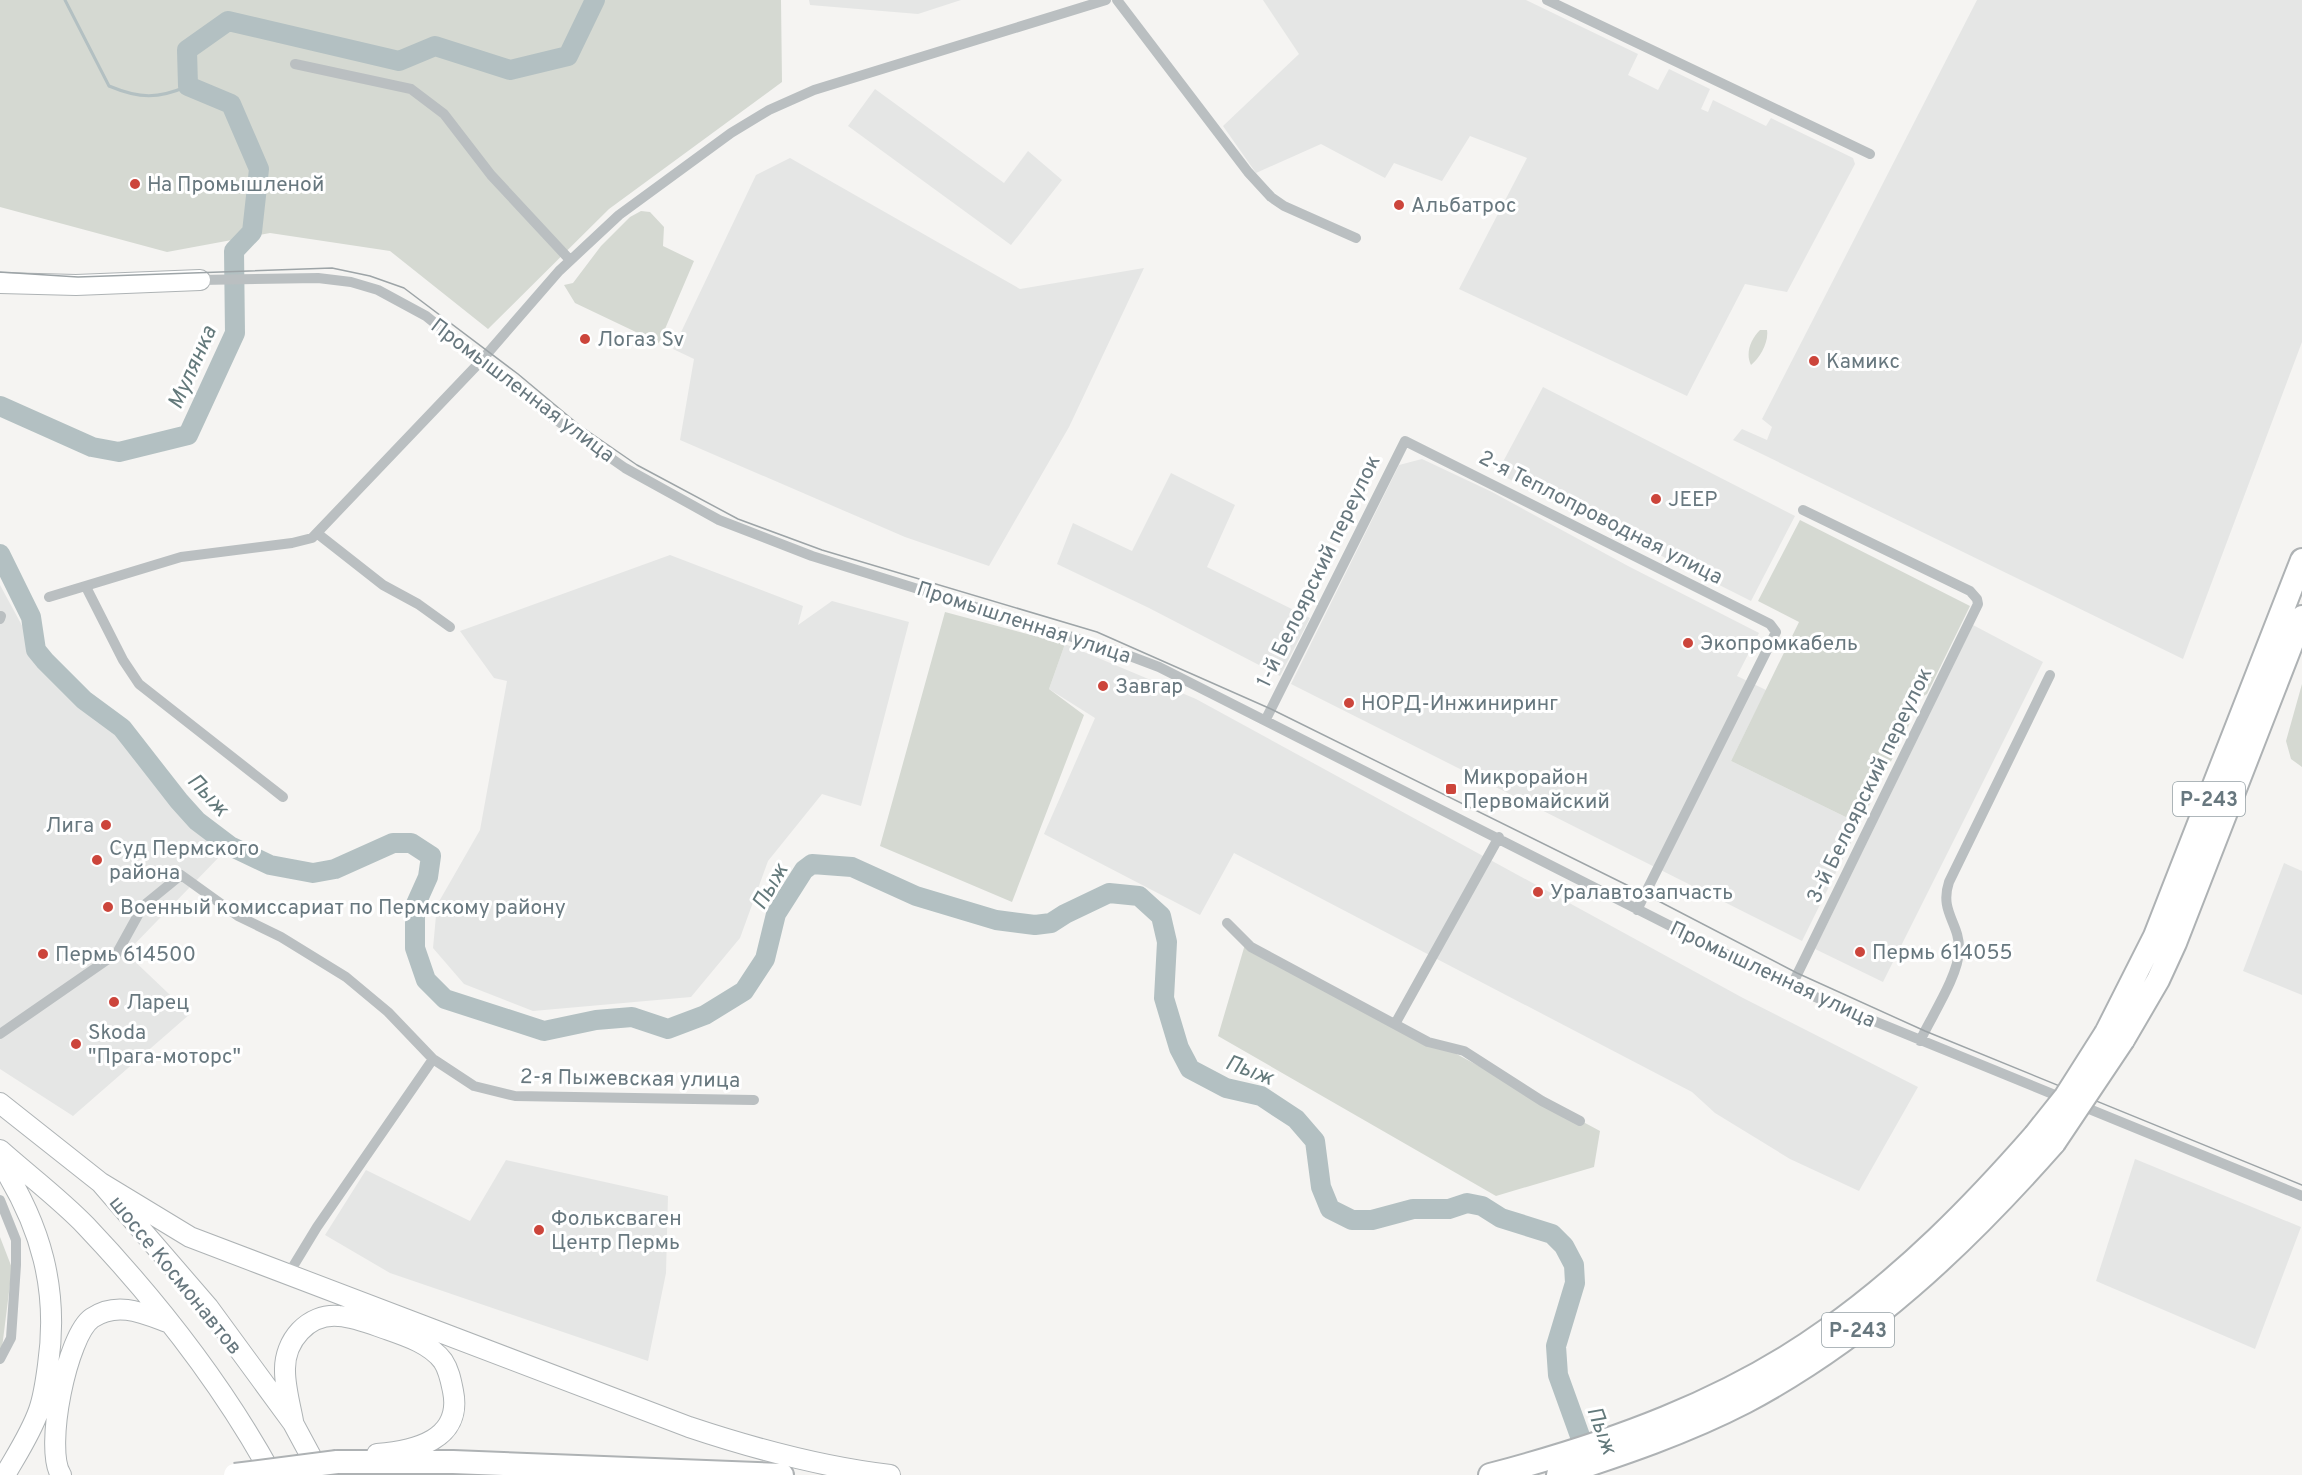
<svg xmlns="http://www.w3.org/2000/svg" width="2302" height="1475" font-family="Overpass,sans-serif">
	<style>
		.built { fill: #e5e6e5 }
		.green { fill: #d5d9d2 }
		.lines { fill: none; stroke-linecap: round; stroke-linejoin: round }
		.stream { stroke: #b3c0c2; stroke-width: 3 }
		.river { stroke: #b3c0c2; stroke-width: 20 }
		.major-casing { stroke: #aeb3b5; stroke-width: 22 }
		.highway-casing { stroke: #aeb2b4; stroke-width: 26 }
		.minor { stroke: #babfc1; stroke-width: 10 }
		.major { stroke: #fff; stroke-width: 20 }
		.highway { stroke: #fff; stroke-width: 22 }
		.tram { stroke: #9da4a7; stroke-width: 1.5 }
		.highway-bridge-casing { stroke: #aeb2b4; stroke-width: 26; stroke-linecap: butt }
		.highway-bridge { stroke: #fff; stroke-width: 22 }
		.poi-dot { fill: #cc453b; stroke: #fff; stroke-width: 2 }
		.labels { text-anchor: middle; stroke-width: 6; stroke-linejoin: round; paint-order: stroke }
		.shield { fill: #fff; stroke: #95a0a5; stroke-width: 1.5 }
		.shield-label { font-size: 20px; font-weight: bold; fill: #68787f }
		.poi-label { font-size: 21px; fill: #68787f; stroke: #fff; text-anchor: start }
		.street-label { font-size: 21px; fill: #68787f; stroke: #fff }
		.water-label { font-size: 22px; font-style: italic; fill: #63797b; stroke: #fff }
	</style>
	<rect width="100%" height="100%" fill="#f5f4f2"/>
	<path class="built" d="M809,0H961L918,14L810,5Z
		M1263,0H1526L1638,54L1628,75L1658,90L1669,69L1710,89L1701,109L1708,112L1713,100L1766,126L1771,118L1853,158L1855,164L1787,292L1745,284L1687,396L1459,289L1527,158L1470,136L1442,181L1394,163L1385,178L1321,144L1256,173L1223,126L1299,54Z
		M1977,0H2302V342L2183,659L1733,440L1742,429L1767,440L1772,427L1762,419Z
		M875,89L1004,183L1028,151L1062,180L1011,245L848,126Z
		M790,158L1020,289L1144,268L1069,427L989,566L905,537L680,440L694,359L673,349L756,175Z
		M1543,387L1795,516L1751,601L1497,473Z
		M1422,459L1492,492L1628,566L1759,633L1737,676L1766,690L1731,761L1860,824L1802,941L1291,684L1399,465Z
		M1171,473L1235,505L1207,567L1310,618L1280,676L1149,608L1057,564L1073,523L1132,551Z
		M670,555L803,606L798,625L832,601L909,622L861,806L822,794L768,861L740,938L691,997L533,1011L464,984L433,948L437,905L480,830L507,681L494,678L460,631Z
		M0,585L38,655L152,771L221,855L126,953L190,1014L73,1116L0,1069Z
		M1973,625L2043,662L1883,982L1815,949Z
		M1065,644L1196,699L1743,998L1918,1087L1859,1191L1790,1159L1715,1113L1692,1092L1234,853L1200,915L1044,834L1095,718L1049,689Z
		M2284,863L2302,871V995L2243,971Z
		M2135,1159L2301,1227L2255,1349L2096,1281Z
		M506,1160L668,1196L666,1273L648,1361L390,1273L325,1235L366,1170L470,1221Z"/>
	<path class="green" d="M0,0H781L782,82L609,209L488,329L390,251L270,233L167,252L0,207Z
		M641,211L650,212L664,227L663,246L694,261L659,343L575,303L564,285L573,283L601,246L630,217Z
		M1760,330H1767C1769,342 1760,358 1751,365C1745,353 1751,339 1760,330Z
		M1800,520L1970,606L1927,694L1913,702L1907,700L1912,719L1860,824L1731,761L1799,622L1758,601Z
		M945,612L1065,644L1049,689L1084,715L1012,902L880,846Z
		M2302,684V767L2291,759L2286,741Z
		M1246,941L1600,1131L1594,1167L1496,1196L1218,1036Z
		M0,1237L12,1268L0,1364Z"/>
	<g class="lines">
		<path class="stream" d="M65,0L109,86C140,99 158,99 188,86"/>
		<path class="river" d="M0,406L92,447L119,452L188,435L235,333L234,251L252,232L259,169L231,104L188,86L187,50L228,21L399,61L435,46L510,70L568,56L595,0
			M0,554L31,617L36,650L45,661L84,700L122,728L179,801L197,821L230,846L270,865L313,873L335,869L393,843H411L431,856L428,877L415,906V948L426,980L445,999L544,1031L596,1020L632,1017L668,1029L705,1015L744,991L765,959L776,914L804,870L812,864L852,867L916,896L996,920L1035,925L1051,923L1065,914L1109,893L1139,896L1161,916L1167,942L1164,998L1179,1048L1190,1069L1226,1088L1261,1096L1296,1119L1315,1141L1321,1187L1330,1209L1352,1220H1372L1413,1209H1449L1467,1203L1482,1206L1501,1218L1552,1234L1564,1246L1574,1265L1575,1283L1556,1346L1558,1375L1589,1461"/>
		<defs>
			<path id="major" d="M0,283L76,285L200,280
				M0,1103L101,1183L208,1307L293,1423L321,1475
				M0,1150C28,1175 60,1199 86,1226C158,1302 222,1384 272,1475
				M0,1162C41,1226 59,1289 48,1365C46,1380 44,1396 39,1410C31,1433 17,1454 5,1475
				M101,1183L190,1237L689,1427C755,1449 821,1467 890,1475
				M293,1421C290,1405 285,1387 285,1371C284,1341 308,1313 339,1316C354,1317 369,1323 383,1328C403,1335 430,1343 443,1361C449,1370 451,1381 453,1391C463,1440 414,1451 377,1454
				M61,1475C44,1449 67,1335 92,1318C117,1301 143,1313 167,1322"/>
			<path id="highway" d="M2106,1033L2155,936L2302,560
				M2123,1040L2158,980L2175,943L2302,617
				M337,1462H453L782,1475
				M1490,1475C1608,1444 1727,1402 1827,1330C1905,1275 1972,1207 2035,1135
				M1558,1475C1622,1454 1685,1433 1745,1402C1866,1338 1964,1245 2054,1143"/>
		</defs>
		<use href="#major" class="major-casing"/>
		<use href="#highway" class="highway-casing"/>
		<path class="minor" d="M1117,0L1248,172L1271,197L1284,206L1356,238
			M1547,0L1870,154
			M295,64L411,89L444,114L491,175L570,260
			M200,280L318,278L351,282L378,290L426,316L549,415L625,468L719,520L812,556L1114,650L1159,667L1791,987L2302,1196
			M318,534L383,585L418,604L450,627
			M86,587L123,660L139,684L283,797
			M49,597L181,557L292,543L312,538L480,362L559,271L619,215L731,133L769,110L814,90L1106,0
			M0,619L1,616
			M1266,719L1405,441L1770,624L1776,632L1637,910
			M1227,923L1251,947L1428,1042L1464,1051L1542,1101L1580,1121
			M1791,987L1978,604L1977,599L1970,591L1803,510
			M1395,1024L1499,837
			M0,1034L117,953L143,906L181,875L238,916L281,937L346,977L388,1012L433,1059L474,1086L515,1096L754,1100
			M1920,1041C1931,1017 1959,975 1959,950C1960,923 1939,912 1949,882L2050,675
			M0,1200L16,1240V1265L11,1338L0,1359
			M289,1273L317,1227L433,1059"/>
		<use href="#major" class="major"/>
		<use href="#highway" class="highway"/>
		<path class="tram" d="M0,272L78,277L332,268L370,276L404,288L518,374L579,425L637,465L738,519L822,550L1097,632L1271,709L1645,894L1797,973L1925,1031L2302,1185"/>
		<defs>
			<path id="highway-bridge" d="M2035,1135L2066,1096L2106,1033
				M2054,1143L2123,1040
				M235,1475L337,1462"/>
		</defs>
		<use href="#highway-bridge" class="highway-bridge-casing"/>
		<use href="#highway-bridge" class="highway-bridge"/>
	</g>
	<g class="poi-dot">
		<circle cx="135" cy="184" r="6"/>
		<circle cx="1399" cy="205" r="6"/>
		<circle cx="585" cy="339" r="6"/>
		<circle cx="1814" cy="361" r="6"/>
		<circle cx="1656" cy="499" r="6"/>
		<circle cx="1688" cy="643" r="6"/>
		<circle cx="1103" cy="686" r="6"/>
		<circle cx="1349" cy="703" r="6"/>
		<rect x="1445" y="783" width="12" height="12" rx="3"/>
		<circle cx="106" cy="825" r="6"/>
		<circle cx="97" cy="860" r="6"/>
		<circle cx="1538" cy="892" r="6"/>
		<circle cx="108" cy="907" r="6"/>
		<circle cx="1860" cy="952" r="6"/>
		<circle cx="43" cy="954" r="6"/>
		<circle cx="114" cy="1002" r="6"/>
		<circle cx="76" cy="1044" r="6"/>
		<circle cx="539" cy="1230" r="6"/>
	</g>
	<g class="labels">
		<g class="shield">
			<rect x="2173" y="782" width="72" height="34" rx="4.5"/>
			<rect x="1822" y="1313" width="72" height="34" rx="4.5"/>
		</g>
		<g class="shield-label">
			<text x="2209" y="806">Р-243</text>
			<text x="1858" y="1337">Р-243</text>
		</g>
		<g class="poi-label">
			<text x="147" y="191">На Промышленой</text>
			<text x="1411" y="212">Альбатрос</text>
			<text x="597" y="346">Логаз Sv</text>
			<text x="1826" y="368">Камикс</text>
			<text x="1668" y="506">JEEP</text>
			<text x="1700" y="650">Экопромкабель</text>
			<text x="1115" y="693">Завгар</text>
			<text x="1361" y="710">НОРД-Инжиниринг</text>
			<text x="1463" y="784">Микрорайон<tspan x="1463" dy="24">Первомайский</tspan></text>
			<text x="94" y="832" text-anchor="end">Лига</text>
			<text x="109" y="855">Суд Пермского<tspan x="109" dy="24">района</tspan></text>
			<text x="1550" y="899">Уралавтозапчасть</text>
			<text x="120" y="914">Военный комиссариат по Пермскому району</text>
			<text x="1872" y="959">Пермь 614055</text>
			<text x="55" y="961">Пермь 614500</text>
			<text x="126" y="1009">Ларец</text>
			<text x="88" y="1039">Skoda<tspan x="88" dy="24">"Прага-моторс"</tspan></text>
			<text x="551" y="1225">Фольксваген<tspan x="551" dy="24">Центр Пермь</tspan></text>
		</g>
		<g class="street-label">
			<text transform="translate(523 390) rotate(37)" y="7">Промышленная улица</text>
			<text transform="translate(1601 517) rotate(27)" y="7">2-я Теплопроводная улица</text>
			<text transform="translate(1318 571) rotate(-64)" y="7">1-й Белоярский переулок</text>
			<text transform="translate(1024 622) rotate(18)" y="7">Промышленная улица</text>
			<text transform="translate(1869 785) rotate(-64)" y="7">3-й Белоярский переулок</text>
			<text transform="translate(1773 974) rotate(25)" y="7">Промышленная улица</text>
			<text transform="translate(630 1078) rotate(1)" y="7">2-я Пыжевская улица</text>
			<text transform="translate(176 1275) rotate(51)" y="7">шоссе Космонавтов</text>
		</g>
		<g class="water-label">
			<text transform="translate(191 367) rotate(-66)" y="8">Мулянка</text>
			<text transform="translate(209 794) rotate(47)" y="8">Пыж</text>
			<text transform="translate(769 886) rotate(-60)" y="8">Пыж</text>
			<text transform="translate(1250 1069) rotate(21)" y="8">Пыж</text>
			<text transform="translate(1603 1430) rotate(70)" y="8">Пыж</text>
		</g>
	</g>
</svg>
